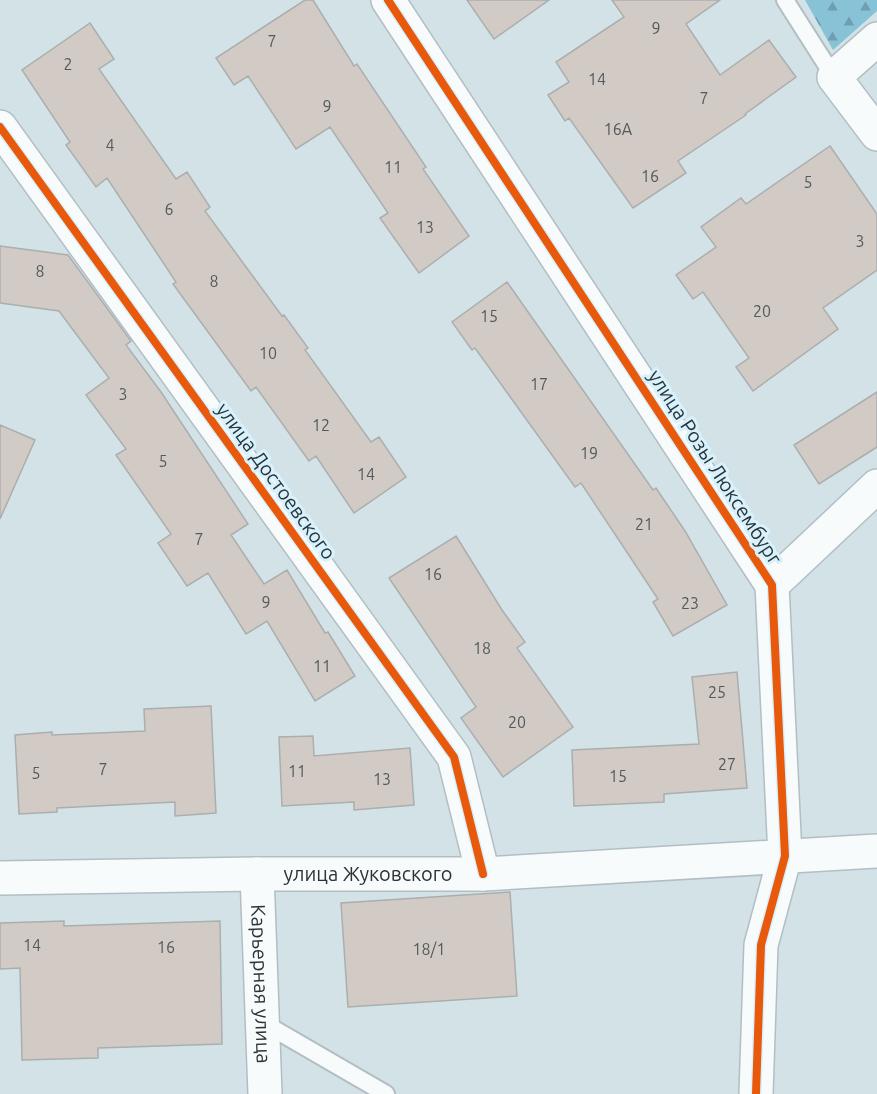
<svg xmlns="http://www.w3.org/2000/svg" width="877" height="1094" font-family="Ubuntu,sans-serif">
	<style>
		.forest { fill: url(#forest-firs) }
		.building { fill: #d2cbc5; stroke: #abaeae; stroke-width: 1.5 }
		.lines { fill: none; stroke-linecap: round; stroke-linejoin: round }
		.lane-casing { stroke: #b2bec3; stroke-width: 20 }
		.street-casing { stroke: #b2bec3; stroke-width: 36 }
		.secondary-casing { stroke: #b2bec3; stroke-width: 36 }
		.lane { stroke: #f8fbfb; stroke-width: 16 }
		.street { stroke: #f8fbfb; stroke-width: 33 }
		.secondary { stroke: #f8fbfb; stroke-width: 33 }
		.cycleway-casing { stroke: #d8f2fd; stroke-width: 11 }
		.cycleway { stroke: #e8590c; stroke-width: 8 }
		.labels { text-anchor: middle; stroke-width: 6; stroke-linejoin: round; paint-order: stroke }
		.number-label { font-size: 16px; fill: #545a5b }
		.street-label { font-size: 20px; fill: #2a3438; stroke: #d8f2fd }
	</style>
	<defs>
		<pattern id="forest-firs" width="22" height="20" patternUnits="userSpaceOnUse" patternTransform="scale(1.5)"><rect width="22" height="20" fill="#87c2d6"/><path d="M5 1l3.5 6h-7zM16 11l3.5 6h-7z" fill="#6f9eaf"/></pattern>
	</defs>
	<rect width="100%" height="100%" fill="#d3e2e7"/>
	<path class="forest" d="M805,0H877V11L833,50Z"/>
	<path class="building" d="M305,0H313L354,66L357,64L426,167L423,169L469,236L419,273L380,218L388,213L330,127L296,149L248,76L234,85L216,58Z
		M467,0H549L494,39Z
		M612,0H720L686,24L720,75L769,40L796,77L745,114L746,115L678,161L686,173L633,208L569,118L565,121L548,95L569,82L556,62L624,17Z
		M90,23L114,59L99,69L176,179L187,172L210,207L205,211L282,316L284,315L308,348L305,350L371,442L379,437L406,477L354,513L316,456L309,461L256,387L251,391L227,358L173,284L176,282L107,178L96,187L66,145L70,142L22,70Z
		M830,146L877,214V270L823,308L838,329L753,391L736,367L749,358L703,292L693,299L676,275L716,247L701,227L741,198L746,204Z
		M0,246L68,255L131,341L126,345L161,392L248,524L231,535L264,584L287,570L325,633L328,632L355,676L315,701L267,621L246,634L208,573L187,586L158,543L171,534L116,455L126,449L86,395L109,378L59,311L0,303Z
		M507,282L653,490L656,488L685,531L727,605L673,636L653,602L658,599L581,483L575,487L475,348L472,350L452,322Z
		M877,392V447L819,484L794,445Z
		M0,425L35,440L0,519Z
		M456,536L502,610L525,642L517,648L573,727L503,777L461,718L476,707L389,578Z
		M737,672L747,788L664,794V802L574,806L572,750L699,744L692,677Z
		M211,706L216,813L175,816V802L57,808V812L19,814L15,735L52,732V735L145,731L144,709Z
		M313,736L314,756L410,748L414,805L354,810V802L282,806L279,737Z
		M510,892L517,996L348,1007L341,903Z
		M64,921V926L220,921L222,1044L98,1048V1058L22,1060L20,968L0,969V923Z"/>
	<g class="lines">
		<defs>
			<path id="lane" d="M785,0L834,77
				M262,1022L386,1094"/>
			<g id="street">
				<path d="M877,39L834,77L877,134"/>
				<path d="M0,127L454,757L483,874"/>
				<path d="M772,585L877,486"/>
				<path id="s1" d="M257,874L265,1094"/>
				<path id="s2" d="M0,878L257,874H483L877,851"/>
			</g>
			<path id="secondary" d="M388,0L772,585L785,856L761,945L756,1094"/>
		</defs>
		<use href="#lane" class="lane-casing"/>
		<use href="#street" class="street-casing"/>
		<use href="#secondary" class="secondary-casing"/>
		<use href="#lane" class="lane"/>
		<use href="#street" class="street"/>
		<use href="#secondary" class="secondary"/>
		<defs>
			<path id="cycleway" d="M388,0L772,585L785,856L761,945L756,1094
				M0,127L454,757L483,874"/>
		</defs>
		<use href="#cycleway" class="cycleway-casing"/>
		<use href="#cycleway" class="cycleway"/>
	</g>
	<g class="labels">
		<g class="number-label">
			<text x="656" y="34">9</text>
			<text x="272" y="47">7</text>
			<text x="68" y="70">2</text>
			<text x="597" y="85">14</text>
			<text x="704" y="104">7</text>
			<text x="327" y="112">9</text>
			<text x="618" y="135">16А</text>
			<text x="110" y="151">4</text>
			<text x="393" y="173">11</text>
			<text x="650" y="182">16</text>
			<text x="808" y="188">5</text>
			<text x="169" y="215">6</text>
			<text x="425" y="233">13</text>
			<text x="860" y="247">3</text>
			<text x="40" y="277">8</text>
			<text x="214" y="287">8</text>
			<text x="762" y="317">20</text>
			<text x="489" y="322">15</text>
			<text x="268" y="359">10</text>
			<text x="539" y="390">17</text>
			<text x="123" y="400">3</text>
			<text x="321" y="431">12</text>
			<text x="589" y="459">19</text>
			<text x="163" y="467">5</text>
			<text x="366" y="480">14</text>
			<text x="644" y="530">21</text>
			<text x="199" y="545">7</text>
			<text x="433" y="580">16</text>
			<text x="266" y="608">9</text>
			<text x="690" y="609">23</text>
			<text x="482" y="654">18</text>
			<text x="322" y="672">11</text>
			<text x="717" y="698">25</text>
			<text x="517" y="728">20</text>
			<text x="727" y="770">27</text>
			<text x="103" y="775">7</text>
			<text x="297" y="777">11</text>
			<text x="36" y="779">5</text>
			<text x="618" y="782">15</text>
			<text x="382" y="785">13</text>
			<text x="32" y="951">14</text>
			<text x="166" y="953">16</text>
			<text x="429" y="955">18/1</text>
		</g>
		<g class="street-label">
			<text transform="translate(715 467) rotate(57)" y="7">улица Розы Люксембург</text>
			<text transform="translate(276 481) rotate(54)" y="7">улица Достоевского</text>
			<text dy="7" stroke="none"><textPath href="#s2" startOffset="368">улица Жуковского</textPath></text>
			<text dy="7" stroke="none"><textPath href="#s1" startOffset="110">Карьерная улица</textPath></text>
		</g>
	</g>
</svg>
